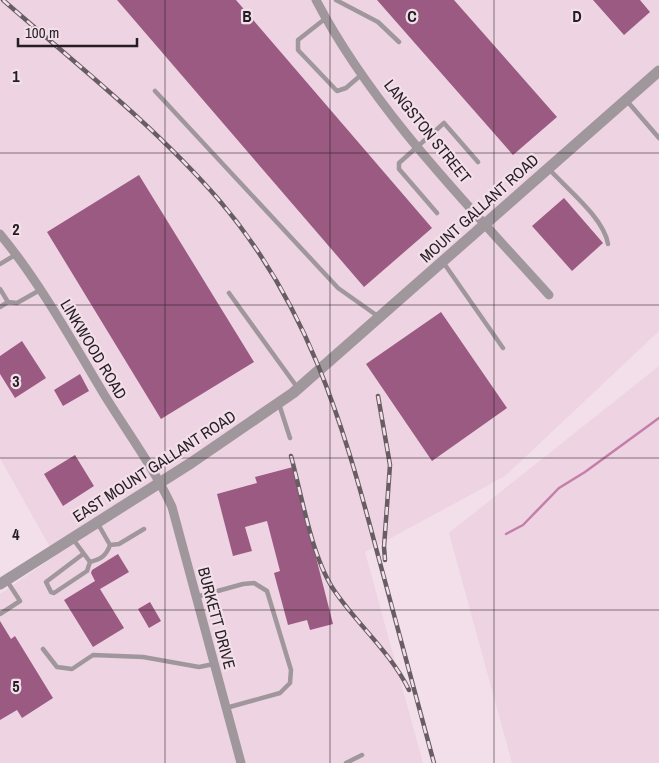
<svg xmlns="http://www.w3.org/2000/svg" width="659" height="763" font-family="'Archivo Narrow',sans-serif">
	<style>
		.built { fill: #eed3e2 }
		.lines { fill: none; stroke-linecap: round; stroke-linejoin: round }
		.stream { stroke: #c47fa9; stroke-width: 2.5 }
		.building { fill: #9b5a82 }
		.service { stroke: #9f979c; stroke-width: 4.5 }
		.minor { stroke: #9f979c; stroke-width: 9 }
		.tertiary { stroke: #9f979c; stroke-width: 11 }
		.rail-casing { stroke: #685d63; stroke-width: 4.5 }
		.rail { stroke: #f2dfe9; stroke-width: 2.5; stroke-dasharray: 8; stroke-linecap: butt }
		.grid { fill: none; stroke: #241d21; stroke-width: 1; stroke-opacity: 0.55 }
		.labels { text-anchor: middle; stroke-width: 4.5; stroke-linejoin: round; paint-order: stroke }
		.street-label { font-size: 16px; fill: #241d21; stroke: #f2dfe9 }
		.grid-label { font-size: 16px; text-anchor: middle; font-weight: bold; fill: #241d21; stroke: #f2dfe9; stroke-width: 4.5; stroke-linejoin: round; paint-order: stroke }
	</style>
	<rect width="100%" height="100%" fill="#f2dfe9"/>
	<path class="built" d="M0,0H659V331L505,476L365,552L423,763H0V594L55,556L0,458Z
		M659,366V763H512L449,533Z"/>
	<g class="lines">
		<path class="stream" d="M506,534L523,525L559,488L585,472L659,418"/>
	</g>
	<path class="building" d="M117,0H236L432,228L364,287Z
		M377,0H454L557,117L513,155Z
		M593,0H640L650,12L624,35Z
		M139,175L254,362L161,419L47,232Z
		M564,198L603,243L572,271L532,226Z
		M441,312L507,408L432,461L366,364Z
		M22,341L46,378L15,398L0,374V356Z
		M80,374L89,391L63,406L54,390Z
		M75,455L94,486L63,506L44,474Z
		M293,467L333,624L310,630L307,620L288,625L274,573L280,571L267,521L245,527L252,551L233,556L217,494L257,483L255,477Z
		M118,554L129,572L100,589L124,628L93,647L64,600L95,581L91,573L92,570Z
		M150,602L161,621L149,628L138,609Z
		M0,621L11,639L15,636L53,698L22,718L17,710L0,720Z"/>
	<g class="lines">
		<path class="service" d="M336,0L378,22L399,42
			M326,18L298,40V50L337,91L346,88L361,75
			M155,91L338,288L379,317
			M627,101L659,138
			M549,169C567,189 604,218 608,244
			M437,213L399,169V163L444,123L478,162
			M443,262L503,348
			M0,264L15,255
			M0,289L8,302L17,303L40,290
			M229,293L297,387
			M0,307L8,302
			M279,404L290,438
			M73,539L90,562C101,559 106,556 110,545L98,524
			M110,545L119,544L144,529
			M83,554L46,582L51,592L54,593L87,571L90,562
			M196,597L243,584L254,583L267,591L291,670L290,683L280,693L226,708
			M0,614L20,601L7,581
			M43,649L57,667L72,669L93,655L143,657L199,667L214,664
			M346,763L362,755"/>
		<path class="minor" d="M316,0C373,109 467,204 549,295
			M0,234C41,284 72,341 105,396C128,433 154,468 172,507L241,763"/>
		<path class="tertiary" d="M0,584L191,463L293,393L659,71"/>
		<defs>
			<path id="rail" d="M3,0C76,64 155,126 219,200C307,303 342,420 376,548C396,620 414,691 434,763
				M378,396L390,465L384,547L385,560
				M291,456C302,496 312,560 336,593C359,626 391,653 409,690"/>
		</defs>
		<use href="#rail" class="rail-casing"/>
		<use href="#rail" class="rail"/>
	</g>
	<path class="grid" d="M165,0V763M330,0V763M494,0V763M0,153H659M0,305H659M0,458H659M0,610H659"/>
	<g class="labels">
		<g class="street-label">
			<text transform="translate(428 131) rotate(51)" y="6">LANGSTON STREET</text>
			<text transform="translate(479 208) rotate(-42)" y="6">MOUNT GALLANT ROAD</text>
			<text transform="translate(94 349) rotate(59)" y="6">LINKWOOD ROAD</text>
			<text transform="translate(154 466) rotate(-33)" y="6">EAST MOUNT GALLANT ROAD</text>
			<text transform="translate(217 618) rotate(75)" y="6">BURKETT DRIVE</text>
		</g>
	</g>
	<g class="grid-label">
		<text x="247" y="22">B</text>
		<text x="412" y="22">C</text>
		<text x="577" y="22">D</text>
		<text x="16" y="82">1</text>
		<text x="16" y="235">2</text>
		<text x="16" y="387">3</text>
		<text x="16" y="540">4</text>
		<text x="16" y="692">5</text>
	</g>
	<path d="M18 38v8h119v-8" fill="none" stroke="#241d21" stroke-width="2.5"/>
	<text x="25" y="38" font-size="15" fill="#241d21" stroke="#f2dfe9" stroke-width="4" paint-order="stroke">100 m</text>
</svg>
